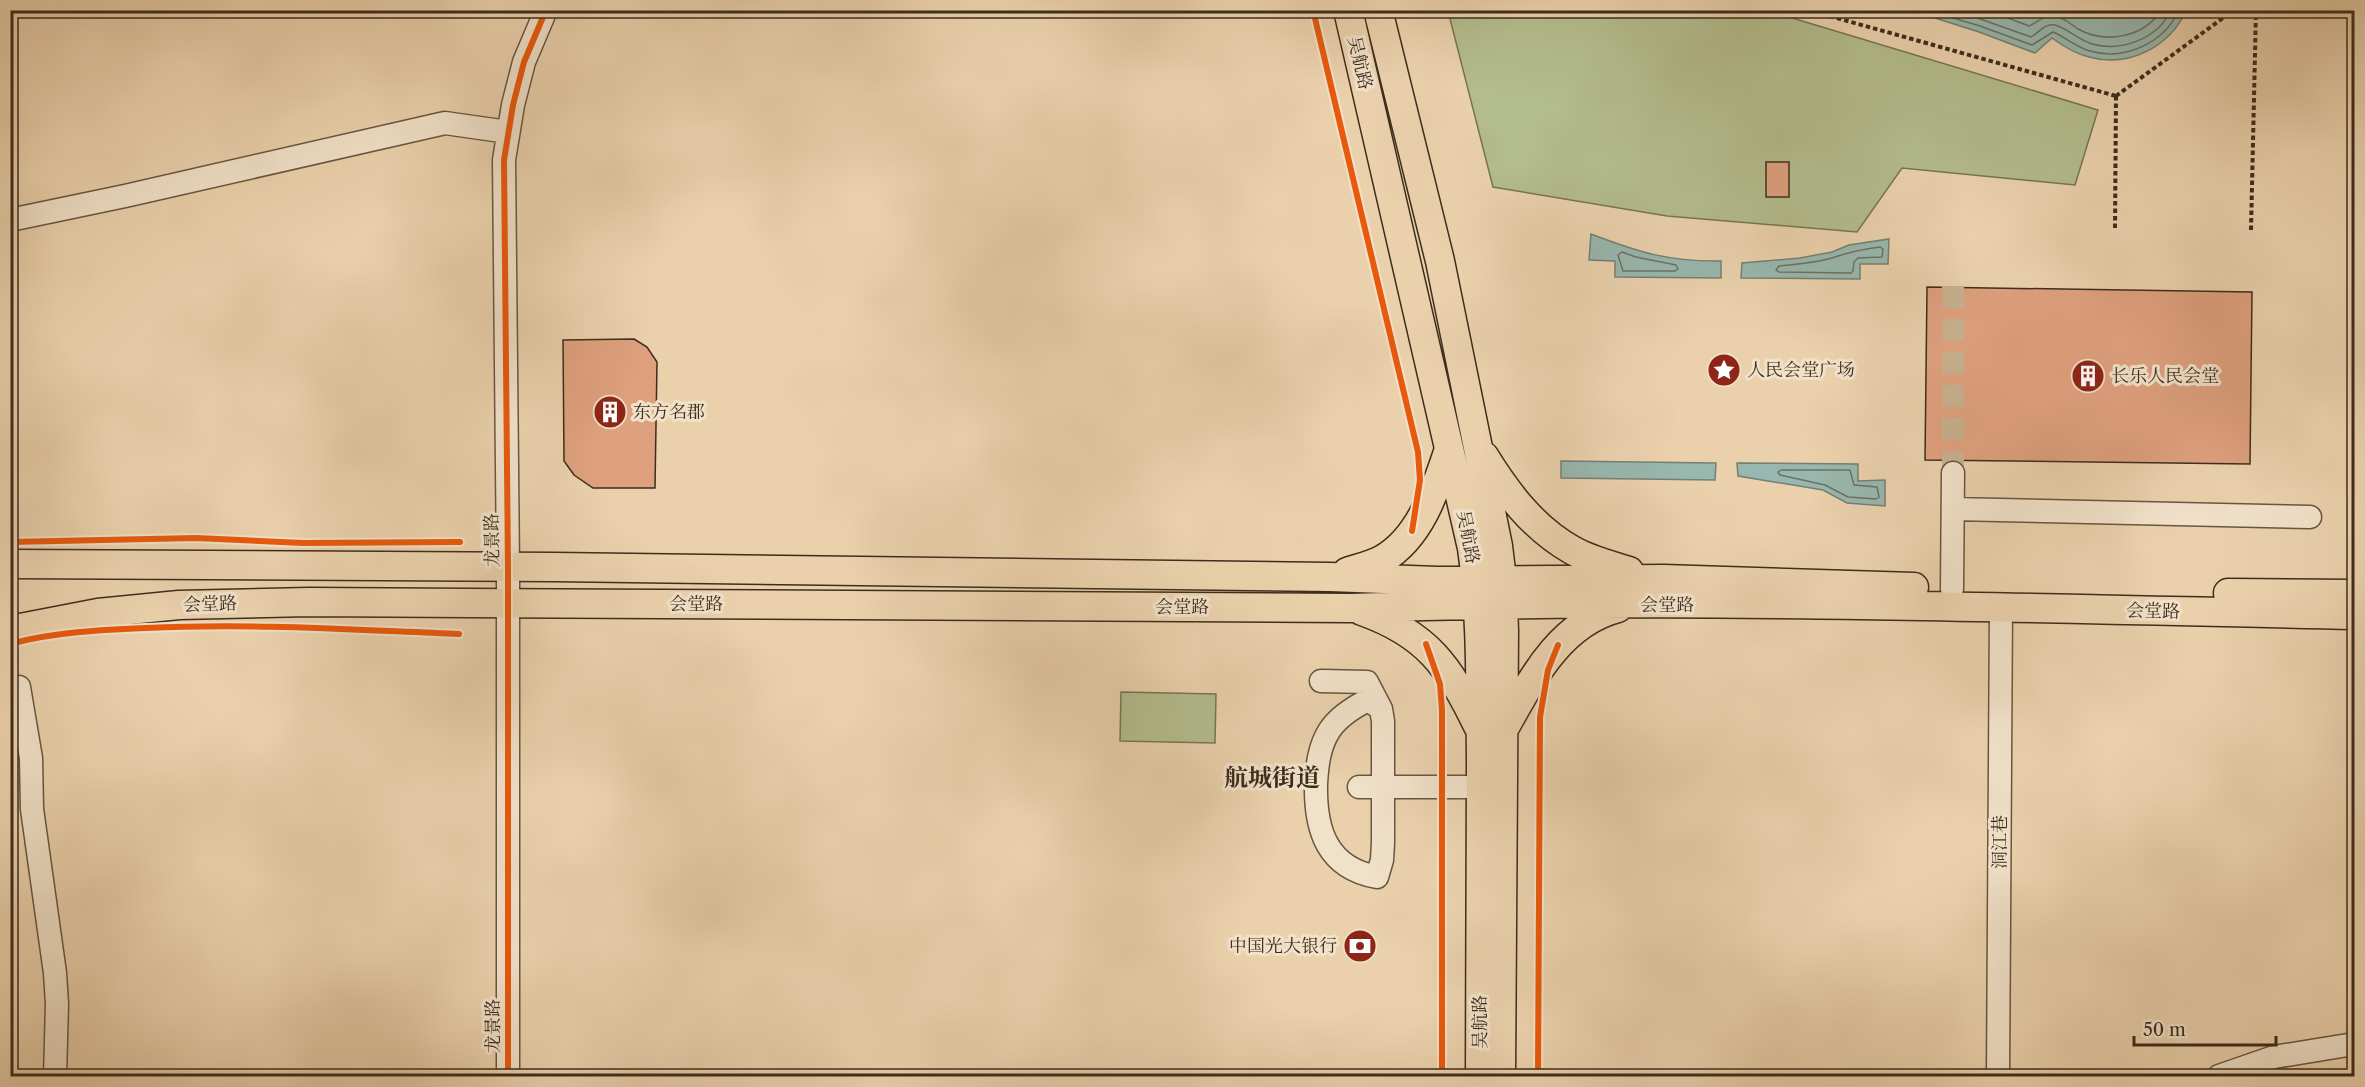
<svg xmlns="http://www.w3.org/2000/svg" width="2365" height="1087" font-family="'Libre Caslon Text','Noto Serif SC',serif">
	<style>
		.green { fill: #b3bc8c; stroke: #787454; stroke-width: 1.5 }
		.water { fill: #98b7ae; stroke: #748074; stroke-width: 1.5 }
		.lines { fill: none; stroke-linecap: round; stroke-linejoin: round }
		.shore { stroke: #6a7266; stroke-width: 1.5 }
		.building { fill: #dea07d; stroke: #3d2d1d; stroke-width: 1.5 }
		.minor-tunnel { stroke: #c7b08f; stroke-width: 22; stroke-dasharray: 22 11; stroke-linecap: butt }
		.minor-casing { stroke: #685641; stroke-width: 25 }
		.major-casing { stroke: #3d2d1d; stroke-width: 31 }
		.path { stroke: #3d2d1d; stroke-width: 4; stroke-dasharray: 4.5 3; stroke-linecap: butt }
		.minor { stroke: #f1e1c9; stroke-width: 22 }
		.major { stroke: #ead1ac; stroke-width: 28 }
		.cycleway-casing { stroke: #f1e1c9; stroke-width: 10 }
		.cycleway { stroke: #e8590c; stroke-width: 6 }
		.labels { text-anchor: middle; stroke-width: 6; stroke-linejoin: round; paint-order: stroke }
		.street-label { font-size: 18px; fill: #3d2d1d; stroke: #f1e1c9 }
		.poi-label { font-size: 18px; fill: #3d2d1d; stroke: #f1e1c9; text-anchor: start }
		.district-label { font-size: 24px; font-weight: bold; fill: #3d2d1d; stroke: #f1e1c9 }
	</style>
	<rect width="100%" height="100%" fill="#ead1ac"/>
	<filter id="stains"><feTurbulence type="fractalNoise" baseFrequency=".00333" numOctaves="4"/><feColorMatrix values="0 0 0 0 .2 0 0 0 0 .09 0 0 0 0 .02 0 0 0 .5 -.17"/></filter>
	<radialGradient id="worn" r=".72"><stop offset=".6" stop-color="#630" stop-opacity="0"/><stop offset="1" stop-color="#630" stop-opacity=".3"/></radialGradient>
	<path class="green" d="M1448,11H1775L1789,17L2098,110L2075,185L1902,168L1857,232L1667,216L1493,187Z
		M1121,692L1216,694L1215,743L1120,741Z"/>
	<path class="water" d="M1910,10H2186V11C2169,47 2129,68 2089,57C2075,54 2063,46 2052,38L2035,53L1979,32Z
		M1591,234C1638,252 1669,262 1721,261V278L1615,277V261L1589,260Z
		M1889,239L1888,264H1860V279L1741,278L1742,263L1800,258L1832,252L1849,245Z
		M1561,461L1716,463L1715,480L1561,478Z
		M1737,463L1858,464V481L1885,480V506L1847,503L1823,490L1738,476Z"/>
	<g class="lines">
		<path class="shore" d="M1926,10L1980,26L2032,45L2053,32C2065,37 2076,47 2090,51C2125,61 2164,43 2179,10
			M1955,10L2031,37C2039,33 2044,23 2055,25C2065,27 2079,40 2092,44C2121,52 2158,39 2171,10
			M1987,10L2029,26C2038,22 2043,15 2054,16C2064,17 2070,24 2078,29C2105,44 2144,38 2161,10
			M1880,247L1883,249L1882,257L1858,258L1854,262L1853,271L1851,273L1779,272L1776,270L1779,266C1797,264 1817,263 1835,257C1850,252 1864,249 1880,247Z
			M1622,252L1636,257L1676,265L1678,269L1675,271H1623L1618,255Z
			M1781,470H1850L1854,485L1877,487L1879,497L1876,499L1848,497L1825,485L1780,475L1778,472Z"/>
	</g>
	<path class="building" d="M1766,162H1789V197H1766Z
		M1927,287L2252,292L2250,464L1925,460Z
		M634,339L647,347L657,362L655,488H593L574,475L564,461L563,340Z"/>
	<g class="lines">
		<path class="minor-tunnel" d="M1953,473V279"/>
		<defs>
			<path id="minor" d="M10,220L125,196L445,123L508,132
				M1953,509L2310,517
				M1952,589L1953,473
				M1321,681L1367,682L1381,709
				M19,687L31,758L32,809L55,973L57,1004L55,1076
				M1368,700L1381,709L1383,721V843L1382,860L1377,877C1327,868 1315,830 1316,784C1317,766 1319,747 1329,731C1338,717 1354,707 1368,700Z
				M1359,787H1481
				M508,1076V568L504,160L513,105L524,62L546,10
				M1998,1076L2001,607
				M2219,1076L2274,1057L2354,1044"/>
			<path id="major" d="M1348,10L1472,548C1482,619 1480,690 1481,762C1481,867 1480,972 1480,1076
				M1378,10L1440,261L1498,546L1502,579L1504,631L1501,1076
				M1484,456C1507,493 1533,528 1572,550C1589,560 1610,565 1629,571
				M10,564L554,567L1330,577L1437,581L1663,579L1914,587
				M1347,572C1359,568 1372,565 1383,559C1421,537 1436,488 1449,449
				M2228,593L2354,594
				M1362,611C1427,634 1449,666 1478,726
				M10,630L98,613L179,605L309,602L1351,608C1685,597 2020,608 2354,615
				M1505,727C1532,679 1560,623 1618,608"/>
		</defs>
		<use href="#minor" class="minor-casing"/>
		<use href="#major" class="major-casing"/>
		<path class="path" d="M1808,10L2116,96
			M2116,96L2234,10
			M2115,228L2116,96
			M2251,230L2256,10"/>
		<use href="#minor" class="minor"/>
		<use href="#major" class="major"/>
		<defs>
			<path id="cycleway" d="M1313,10L1418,452L1420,480L1412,531
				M10,542L196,538L303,543L460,542
				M10,644C54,632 102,630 147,628C251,623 355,630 459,634
				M1426,644L1440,684L1442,710V1076
				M508,1076V568L504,160L513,105L524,62L546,10
				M1538,1076L1540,717L1548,670L1558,645"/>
		</defs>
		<use href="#cycleway" class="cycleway-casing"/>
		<use href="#cycleway" class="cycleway"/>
	</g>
	<defs>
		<symbol id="sight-disc" viewBox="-11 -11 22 22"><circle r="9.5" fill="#8f2418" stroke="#f1e1c9"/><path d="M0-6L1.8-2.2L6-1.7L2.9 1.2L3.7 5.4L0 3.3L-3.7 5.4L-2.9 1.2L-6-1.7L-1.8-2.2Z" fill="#fff"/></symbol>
		<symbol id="building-disc" viewBox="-11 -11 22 22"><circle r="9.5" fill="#8f2418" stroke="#f1e1c9"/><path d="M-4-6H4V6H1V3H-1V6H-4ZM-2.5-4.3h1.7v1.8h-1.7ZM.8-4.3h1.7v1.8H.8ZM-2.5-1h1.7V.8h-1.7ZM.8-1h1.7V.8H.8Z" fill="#fff"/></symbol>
		<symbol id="bank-disc" viewBox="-11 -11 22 22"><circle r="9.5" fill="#8f2418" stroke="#f1e1c9"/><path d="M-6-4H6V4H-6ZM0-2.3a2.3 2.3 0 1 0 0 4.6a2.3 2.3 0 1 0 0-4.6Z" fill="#fff"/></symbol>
	</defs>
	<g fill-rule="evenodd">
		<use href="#sight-disc" x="1705" y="351" width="38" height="38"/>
		<use href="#building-disc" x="2069" y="357" width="38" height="38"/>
		<use href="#building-disc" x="591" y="393" width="38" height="38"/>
		<use href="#bank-disc" x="1341" y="927" width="38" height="38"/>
	</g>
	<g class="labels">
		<g class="street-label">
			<text transform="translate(1360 63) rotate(77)" y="6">吴航路</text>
			<text transform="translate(1468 537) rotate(79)" y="6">吴航路</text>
			<text transform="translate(492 540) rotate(-91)" y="6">龙景路</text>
			<text transform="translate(210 604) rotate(-2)" y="6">会堂路</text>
			<text x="696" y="610">会堂路</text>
			<text x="1667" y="611">会堂路</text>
			<text x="1182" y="613">会堂路</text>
			<text transform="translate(2153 611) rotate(1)" y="6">会堂路</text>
			<text transform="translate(2000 842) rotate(-90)" y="6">洞江巷</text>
			<text transform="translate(1480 1022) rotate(-90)" y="6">吴航路</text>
			<text transform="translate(493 1026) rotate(-90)" y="6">龙景路</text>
		</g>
		<g class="poi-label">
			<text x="1747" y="376">人民会堂广场</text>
			<text x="2111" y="382">长乐人民会堂</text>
			<text x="633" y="418">东方名郡</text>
			<text x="1337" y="952" text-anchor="end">中国光大银行</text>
		</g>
		<g class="district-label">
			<text x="1272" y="786">航城街道</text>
		</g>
	</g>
	<rect width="2365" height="1087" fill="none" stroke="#ead1ac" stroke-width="36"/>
	<rect x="12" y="12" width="2341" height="1063" fill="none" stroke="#3d2d1d" stroke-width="3"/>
	<rect x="18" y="18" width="2329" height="1051" fill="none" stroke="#3d2d1d" stroke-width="1.5"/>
	<path d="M2134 1036v9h142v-9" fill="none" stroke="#3d2d1d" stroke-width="3"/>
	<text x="2143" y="1036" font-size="18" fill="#3d2d1d" stroke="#f1e1c9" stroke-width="4.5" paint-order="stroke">50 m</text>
	<rect width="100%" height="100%" filter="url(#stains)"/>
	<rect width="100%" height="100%" fill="url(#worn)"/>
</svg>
